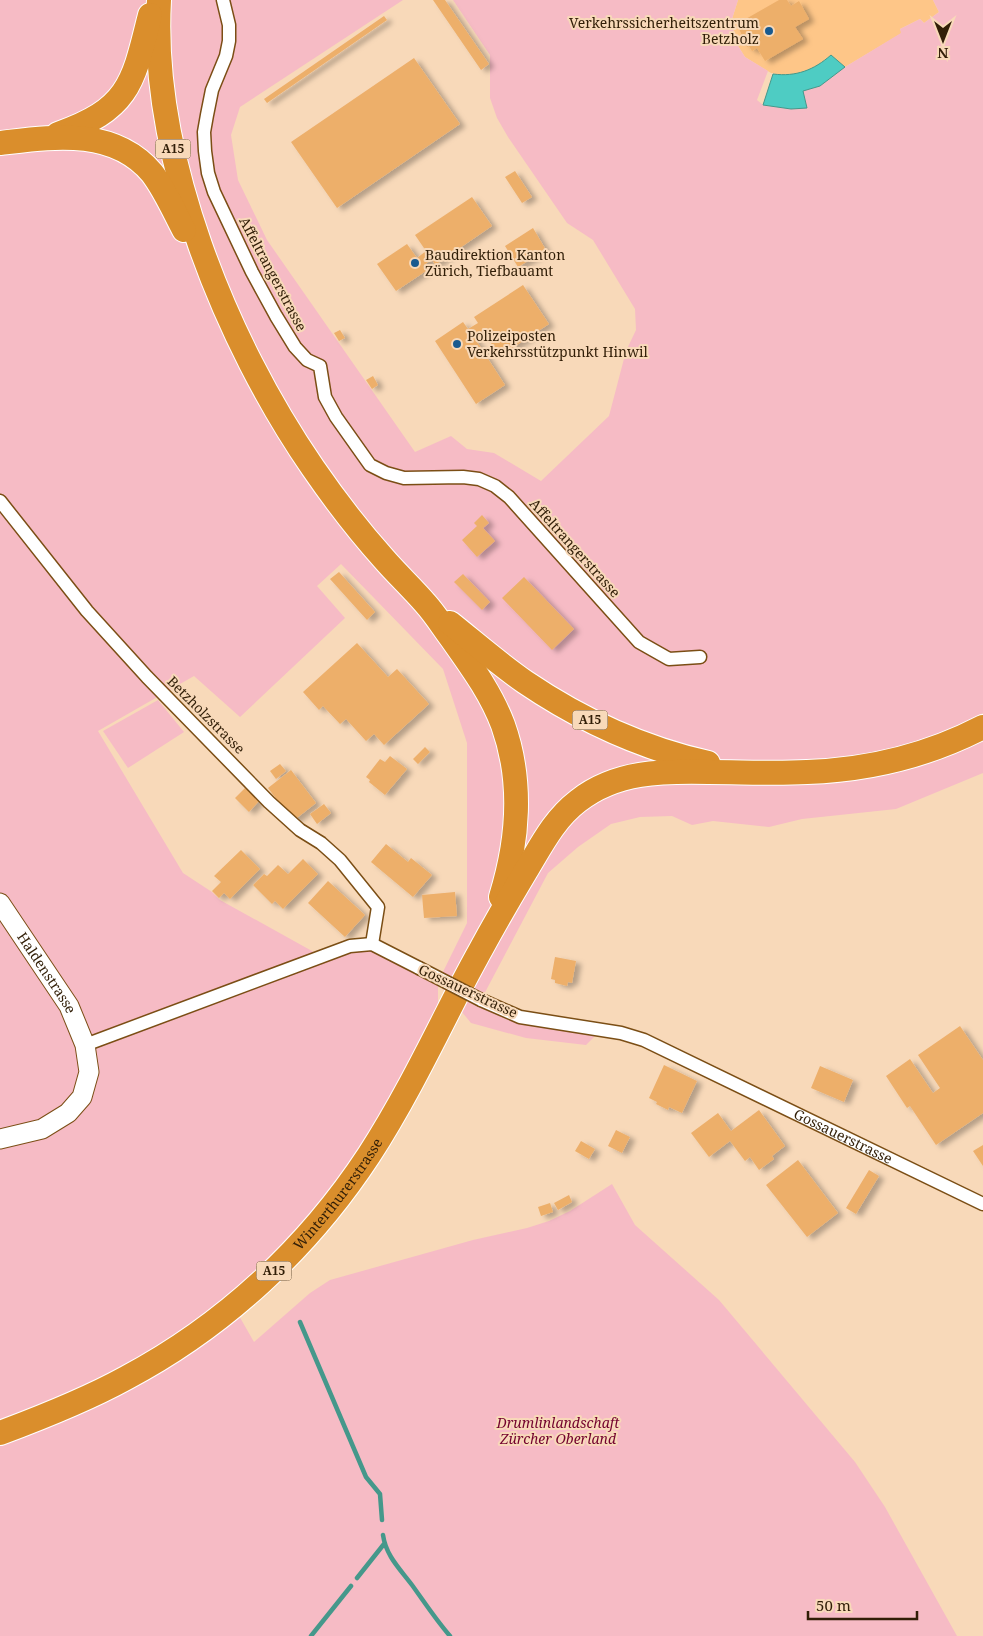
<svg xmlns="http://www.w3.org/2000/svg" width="983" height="1636" font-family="'Noto Serif',serif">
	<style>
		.built { fill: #fec688 }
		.green { fill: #f6bbc5; fill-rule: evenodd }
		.water { fill: #4eccc3; stroke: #45988b }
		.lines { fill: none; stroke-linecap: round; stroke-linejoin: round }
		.stream { stroke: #45988b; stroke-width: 4.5 }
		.building { fill: #edaf6b; filter: url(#shadow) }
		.street-casing { stroke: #7b4e15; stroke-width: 15 }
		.secondary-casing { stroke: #7b4e15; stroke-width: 21 }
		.highway-casing { stroke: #fff; stroke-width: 26 }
		.street { stroke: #fff; stroke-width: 12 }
		.secondary { stroke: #fff; stroke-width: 19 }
		.highway { stroke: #da8e2c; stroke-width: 24 }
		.street-bridge-casing { stroke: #7b4e15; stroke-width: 15; stroke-linecap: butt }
		.street-bridge { stroke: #fff; stroke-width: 12 }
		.poi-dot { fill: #195a8f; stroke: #f8d9b9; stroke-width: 2 }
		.labels { text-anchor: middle; stroke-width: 4; stroke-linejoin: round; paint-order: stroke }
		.shield { fill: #f8d9b9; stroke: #6d563c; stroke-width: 1 }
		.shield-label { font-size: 12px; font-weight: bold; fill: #311e07 }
		.poi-label { font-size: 14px; fill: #311e07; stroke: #f8d9b9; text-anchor: start }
		.street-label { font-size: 14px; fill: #311e07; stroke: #f8d9b9 }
		.park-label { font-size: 14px; font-style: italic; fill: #73022e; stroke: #f8d9b9 }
	</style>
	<defs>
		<filter id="shadow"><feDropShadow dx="5.5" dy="3" stdDeviation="2.5" flood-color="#0004"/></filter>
	</defs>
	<rect width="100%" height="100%" fill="#f8d9b9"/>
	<path class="built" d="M738,0H933L939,12L924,23L920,19L900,29L902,33L845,67L831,55L820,65L811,70L796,74L782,75L771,73L745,57L735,41L732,19Z"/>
	<path class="green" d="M0,0H403L240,107L231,135L238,180L267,240L415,452L451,436L467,449L494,453L541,481L609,416L626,351L636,330L635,309L593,240L567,223L508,137L497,118L490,98V55L453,0H738L732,19L735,41L745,57L768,71L757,100L763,105L791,109L803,91L820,86L845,67L901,33L900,29L920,19L924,23L939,12L933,0H983V713L965,724L983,722V773L896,809L802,819L769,827L713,821L692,825L672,816L640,817L611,824L578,847L548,873L481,1000L520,1017L601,1030L586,1045L526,1038L471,1023L438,983V1007L392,1118L234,1307L254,1342L310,1293L330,1280L473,1240L527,1228L549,1221L570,1211L612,1184L635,1225L719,1300L855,1462L885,1507L957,1636H0ZM341,564L443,669L467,743V923L438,982L372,944L321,956L220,900L212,892L183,873L98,731L194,676L240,717L345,618L317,586Z
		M158,700L184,732L128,768L103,731Z"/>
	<path class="water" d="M831,55L845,67L820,86L803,91L807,108L791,109L763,105L773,74C796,77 814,70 831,55Z"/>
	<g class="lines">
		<path class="stream" d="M300,1322L366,1477L380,1494L382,1520
			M383,1535C386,1556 400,1569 412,1585C425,1603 436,1620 450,1636
			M357,1578L384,1544
			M311,1636L351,1586"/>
	</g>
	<path class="building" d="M433,0H445L489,64L481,70Z
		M779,0H787L791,6L799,1L809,19L795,27L803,39L765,61L757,48L752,51L749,46L747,47L737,24Z
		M384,16L387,20L267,103L264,99Z
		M414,58L460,124L337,208L291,142Z
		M515,171L532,197L522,203L505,177Z
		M472,197L492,226L435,265L432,259L423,266L426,271L396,291L377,264L407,244L417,258L426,251L415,235Z
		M533,228L546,250L518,267L505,246Z
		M523,285L549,324L509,350L507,346L497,352L483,331L474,337L505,385L476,404L435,341L463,322L468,329L478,323L474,317Z
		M340,330L345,338L339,341L334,333Z
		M373,376L378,385L372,389L366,380Z
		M482,515L489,523L483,528L495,541L477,557L462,540L477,526L474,523Z
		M339,572L375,612L367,620L330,579Z
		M463,574L490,602L482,610L454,582Z
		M524,577L574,629L552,650L502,598Z
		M357,643L388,677L397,669L429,704L384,745L374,734L366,741L346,719L340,724L323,706L319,710L303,692Z
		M425,747L430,752L418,764L413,759Z
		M390,756L407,769L385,795L369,782L370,780L366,777L380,759L385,762Z
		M280,764L286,771L276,779L270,771Z
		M291,770L316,803L293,821L268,788Z
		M245,788L259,801L249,812L235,798Z
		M324,804L331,813L317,824L310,814Z
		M386,844L408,862L411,858L432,875L413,897L371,862Z
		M241,850L260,869L230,899L224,893L219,898L212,891L221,882L214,876Z
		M303,859L318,874L283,909L275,901L272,904L253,885L264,874L267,876L278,865L288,874Z
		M328,881L365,915L345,937L308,903Z
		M455,892L457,916L424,918L422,895Z
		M555,957L576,961L572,983L568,982L567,986L555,983V980L551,979Z
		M960,1026L983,1060V1113L936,1145L910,1106L907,1108L886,1076L910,1059L933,1093L940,1088L918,1055Z
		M664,1065L697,1081L682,1113L669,1107L668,1110L656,1104L657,1102L649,1098Z
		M820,1066L853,1080L844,1102L811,1088Z
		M759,1110L785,1146L772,1156L774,1159L759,1170L750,1157L745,1161L730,1141L709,1157L691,1133L718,1113L731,1131Z
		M616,1130L630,1137L622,1153L608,1146Z
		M581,1141L595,1149L589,1159L575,1151Z
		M983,1145V1166L973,1151Z
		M798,1160L838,1213L807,1237L766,1185Z
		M869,1170L879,1176L856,1214L846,1208Z
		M569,1195L572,1202L558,1210L554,1203Z
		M550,1203L553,1212L541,1216L538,1207Z"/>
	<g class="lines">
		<defs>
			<g id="street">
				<path d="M223,0L229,25V41L226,56L212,90L207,115L204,132L205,151L208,173L214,192L252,272L276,316L295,347L307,360L320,366L325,397L336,417L370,465L386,473L404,478L463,477L479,479L495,486L509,497L639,642L669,659L700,657"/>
				<path d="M0,501L87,611L147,677L269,802L300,830L321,843L340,860L378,907L372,944"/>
				<path id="s1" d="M481,1000L520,1017L621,1033L644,1040L983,1204"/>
				<path d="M85,1045L350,946L372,944L419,968"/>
			</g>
			<g id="secondary">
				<path id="s2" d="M0,903L69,1006L85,1045L89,1072L82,1097L68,1113L42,1129L0,1139"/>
			</g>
			<g id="highway">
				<path d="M159,0C150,155 226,342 313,468C335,500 358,530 384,559C397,574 412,588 425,603C435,614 443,627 452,639C471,666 491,693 503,725C523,781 518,842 501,897"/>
				<path d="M58,134C129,109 133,84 150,15"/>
				<path d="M0,143C52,137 113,127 152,173C165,190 174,211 184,230"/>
				<path d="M450,623C475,643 499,664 525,682C581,720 642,748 708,763"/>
				<path id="s3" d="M0,1433C43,1417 86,1400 126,1378C224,1326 308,1248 369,1155C402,1104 429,1049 457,994C478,954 500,914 524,874C540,848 553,820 578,801C616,771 662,771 709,772C741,772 774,774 807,772C868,770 929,755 983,727"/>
			</g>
		</defs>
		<use href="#street" class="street-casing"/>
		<use href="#secondary" class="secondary-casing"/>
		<use href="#highway" class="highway-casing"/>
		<use href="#street" class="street"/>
		<use href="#secondary" class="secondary"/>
		<use href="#highway" class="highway"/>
		<defs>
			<path id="street-bridge" d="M419,968L481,1000"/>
		</defs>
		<use href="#street-bridge" class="street-bridge-casing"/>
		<use href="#street-bridge" class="street-bridge"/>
	</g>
	<g class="poi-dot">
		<circle cx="769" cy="31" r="5"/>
		<circle cx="415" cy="263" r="5"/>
		<circle cx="457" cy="344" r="5"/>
	</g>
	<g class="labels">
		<g class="shield">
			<rect x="155.5" y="139.5" width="35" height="19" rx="4"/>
			<rect x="572.5" y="710.5" width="35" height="19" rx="4"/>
			<rect x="256.5" y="1261.5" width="35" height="19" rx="4"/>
		</g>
		<g class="shield-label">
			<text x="173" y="153">A15</text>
			<text x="590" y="724">A15</text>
			<text x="274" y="1275">A15</text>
		</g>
		<g class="poi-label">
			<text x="759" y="28" text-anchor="end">Verkehrssicherheitszentrum<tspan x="759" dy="16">Betzholz</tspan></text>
			<text x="425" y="260">Baudirektion Kanton<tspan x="425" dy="16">Zürich, Tiefbauamt</tspan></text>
			<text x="467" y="341">Polizeiposten<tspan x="467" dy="16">Verkehrsstützpunkt Hinwil</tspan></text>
		</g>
		<g class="street-label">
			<text transform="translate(273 274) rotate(62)" y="5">Affeltrangerstrasse</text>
			<text transform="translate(575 548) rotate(48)" y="5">Affeltrangerstrasse</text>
			<text transform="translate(206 715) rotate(45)" y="5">Betzholzstrasse</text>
			<text dy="5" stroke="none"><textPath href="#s2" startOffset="84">Haldenstrasse</textPath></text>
			<text transform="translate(468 991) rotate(25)" y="5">Gossauerstrasse</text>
			<text dy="5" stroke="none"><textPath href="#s1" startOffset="390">Gossauerstrasse</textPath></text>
			<text dy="5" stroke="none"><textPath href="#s3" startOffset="421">Winterthurerstrasse</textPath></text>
		</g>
		<g class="park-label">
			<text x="558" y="1428">Drumlinlandschaft<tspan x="558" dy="16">Zürcher Oberland</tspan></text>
		</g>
	</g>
	<g transform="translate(943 40) rotate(180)" stroke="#f8d9b9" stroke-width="4" paint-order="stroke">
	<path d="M0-4L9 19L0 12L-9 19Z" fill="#311e07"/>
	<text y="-8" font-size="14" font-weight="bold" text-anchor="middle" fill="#311e07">N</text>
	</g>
	<path d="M808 1611v8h109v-8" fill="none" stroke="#311e07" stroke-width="2.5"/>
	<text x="816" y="1611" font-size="15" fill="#311e07" stroke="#f8d9b9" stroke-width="4" paint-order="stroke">50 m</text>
</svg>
